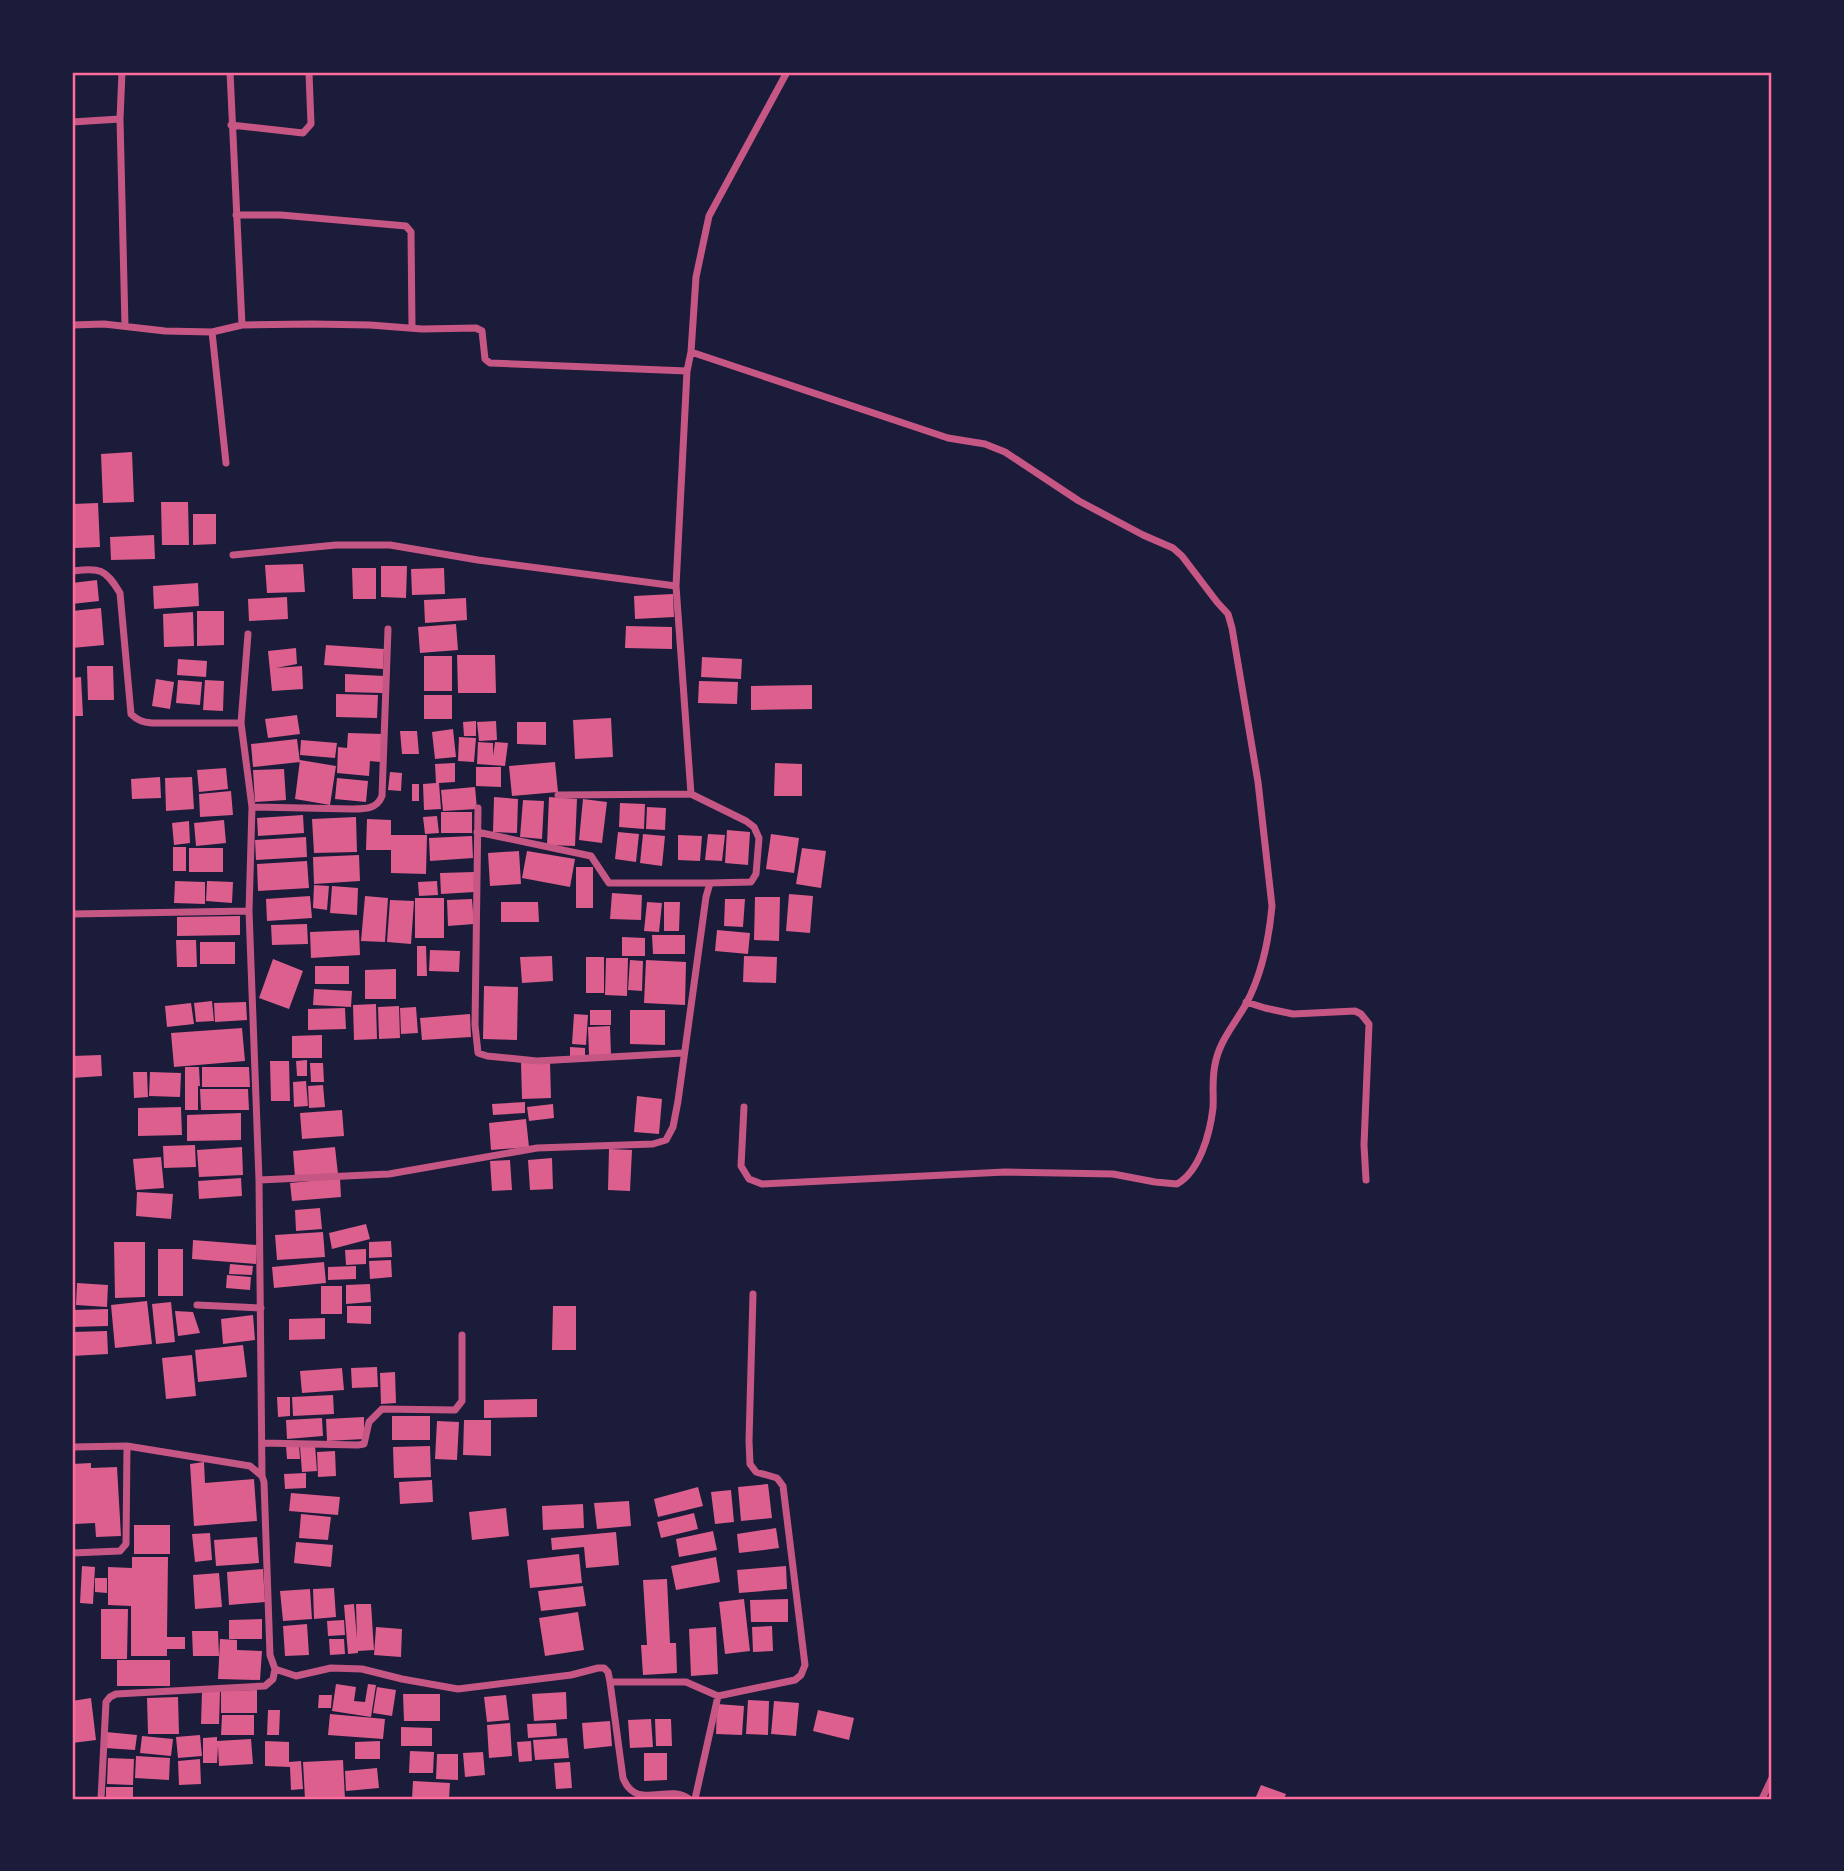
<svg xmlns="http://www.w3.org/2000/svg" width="1844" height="1871" font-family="Bitter,serif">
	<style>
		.building { fill: #dd5f8e }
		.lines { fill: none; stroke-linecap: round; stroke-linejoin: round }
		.minor { stroke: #c65784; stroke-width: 7 }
		.neatline { fill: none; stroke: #ff6b9d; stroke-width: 2.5 }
	</style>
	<rect width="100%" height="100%" fill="#1b1b3a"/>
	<path class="building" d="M132,452L134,502L103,503L101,454Z
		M161,502H188L189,545H162Z
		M98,503L100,547L75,548L73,504Z
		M193,514H216V544L193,545Z
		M154,535L155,559L111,560L110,537Z
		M303,564L305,592L267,593L265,565Z
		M381,566H407L406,598L381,597Z
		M352,568H376V599H353Z
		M444,568L445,594L412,595L411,569Z
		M97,580L99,601L72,604V583Z
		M198,583L199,606L154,609L153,586Z
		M673,594L674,617L635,619L634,596Z
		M287,597L288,619L249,621L248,599Z
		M466,598L467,620L425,623L424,600Z
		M101,608L104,645L72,648V611Z
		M197,611H224V645L197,646Z
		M193,612L194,646L164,647L163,614Z
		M456,624L458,650L420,653L418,627Z
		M626,626L672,627V649L625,648Z
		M326,645L384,649L383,669L324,665Z
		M296,648L297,664L276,668L302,666L303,689L272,691L268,651Z
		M457,655H495L496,693H458Z
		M424,656H452V691H424Z
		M702,657L742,659L741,679L701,677Z
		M178,659L207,661L206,677L177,675Z
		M87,666H113L114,700H88Z
		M345,674L384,676L383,693L345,692Z
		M81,677L83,716H72V678Z
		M156,679L174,682L170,709L152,706Z
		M178,680L202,682L200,705L176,703Z
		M205,680L224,681L223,711L203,710Z
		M699,681L738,682L737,704L698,703Z
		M812,685V709L751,710V686Z
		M336,694L378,695L377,718L336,717Z
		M424,695H452V719H424Z
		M297,715L300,734L268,738L265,719Z
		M611,718L613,757L575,759L573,720Z
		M476,721V736H464L463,722Z
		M496,721L497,740L479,741L477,722Z
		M517,722H546V745L517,744Z
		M453,729L456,757L435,759L432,732Z
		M400,731H417L419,754H402Z
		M348,733L383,734L380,762L370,761L369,776L337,773L338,747L347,748Z
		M459,737L476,738L474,762L458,761Z
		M297,739L300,762L253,767L251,744Z
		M301,740L337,743L335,758L300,755Z
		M478,742L493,743V756L495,742L508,743L505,766L477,764Z
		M300,760L336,766L330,805L295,799Z
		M555,762L558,792L512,796L509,766Z
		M455,763V782L439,783L441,809L424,810L423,784L436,783L435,764Z
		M775,763L802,764V796H774Z
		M476,767H501V787L476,786Z
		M226,768L228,789L199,792L197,770Z
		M284,769L286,800L255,802L253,770Z
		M390,772L402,773L401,791L388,790Z
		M160,777L161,798L132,799L131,779Z
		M192,777L194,809L166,811L165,778Z
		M337,778L368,781L366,802L335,799Z
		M412,784H419V801H412Z
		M475,787L477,809L443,811L441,790Z
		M231,791L233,815L200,817L199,794Z
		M494,797L518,799L517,833L493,832Z
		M549,797L577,799L575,846L547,845Z
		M583,799L607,802L602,843L579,840Z
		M523,800L544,801L542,839L520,837Z
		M620,803L645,804L644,829L619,827Z
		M647,807L666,808L665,830L646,829Z
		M441,812H472V833H441Z
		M303,815L304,833L258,836L257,818Z
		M437,816L439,833L425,834L423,817Z
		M356,817L357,852L314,853L312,819Z
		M367,819L391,820V835H427L426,874L391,873V850H366Z
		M224,820L226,843L196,846L194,823Z
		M189,821L190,843L174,845L172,823Z
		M727,830L750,832L748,865L725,863Z
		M618,832L639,834L636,862L615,859Z
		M643,834L665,836L662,866L640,863Z
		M708,834L725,835L722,861L705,860Z
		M771,834L799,838L794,873L766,869Z
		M678,835L702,836L700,861L678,860Z
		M472,836L473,858L430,861L429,838Z
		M306,837L307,857L256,860L255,840Z
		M173,847H186V871H173Z
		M189,848H223V872H189Z
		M802,848L826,851L821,888L796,884Z
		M519,851L521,884L490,886L488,853Z
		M527,851L575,859L570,887L522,878Z
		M359,855L360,881L314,884L313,857Z
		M307,861L309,888L258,891L257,864Z
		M576,867H593V908H576Z
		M474,872L475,892L441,894L440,873Z
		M175,881L205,882V904L174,903Z
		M207,881L233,882L232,903L206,901Z
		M437,881L438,895L419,896L418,882Z
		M314,885L329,886L327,910L313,908Z
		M332,886L358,888L357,915L330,913Z
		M612,893L642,895L641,920L610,919Z
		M789,894L813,896L810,933L786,931Z
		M310,896L312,918L267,921L266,899Z
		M365,896L388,898L385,942L361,941Z
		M755,897H780L779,941L754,940Z
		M415,898H444V938H415Z
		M472,899L474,924L448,926L447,900Z
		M725,899H745L743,927L724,926Z
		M390,900L414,901L411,944L387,942Z
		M501,902H538L539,922H501Z
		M647,902L662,903L659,932L644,931Z
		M664,902H680L679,931H664Z
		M240,916V935L177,936V917Z
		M307,924L308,944L272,945L271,925Z
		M359,930L360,955L311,958L310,932Z
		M717,930L750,933L748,954L715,951Z
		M652,935H685V954H653Z
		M622,937L645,938V956H622Z
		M176,940H196L197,967H177Z
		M200,942H235V964H200Z
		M417,946H426L427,976H417Z
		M430,950L460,951L459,972L429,971Z
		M552,956L553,981L522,983L520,957Z
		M744,956L777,957L776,983L743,982Z
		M586,957H604V993H586Z
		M606,958H628L627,996L605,995Z
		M273,959L303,971L289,1009L259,998Z
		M630,960L643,961L642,991L628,990Z
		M646,960L686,962L685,1005L644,1003Z
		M315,966H349V984H315Z
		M396,969V999H365V970Z
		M484,986L518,987L517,1040L483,1039Z
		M314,989L352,991L351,1007L313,1005Z
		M212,1001L214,1021L196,1022L194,1003Z
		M246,1002L247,1020L215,1022L214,1003Z
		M191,1003L194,1024L167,1027L165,1006Z
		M376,1004L377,1039L354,1040L353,1005Z
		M399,1006L400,1038L379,1039L378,1007Z
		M416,1007L418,1033L401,1034L400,1008Z
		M345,1008L346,1029L308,1030V1009Z
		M590,1010H611V1025H590Z
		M630,1010H665V1045L630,1044Z
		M470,1014L471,1037L422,1040L420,1018Z
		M574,1014L588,1015L586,1045L572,1044Z
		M610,1026L611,1055H589L588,1027Z
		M242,1028L245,1061L174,1067L171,1033Z
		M322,1035V1058H292V1036Z
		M570,1047L585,1048V1059L570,1058Z
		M101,1055L102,1076L72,1078V1056Z
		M307,1060V1076H297L296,1061Z
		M270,1061H289L290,1101H271Z
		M550,1062L551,1098L522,1099L521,1063Z
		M310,1063H323L324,1082H311Z
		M185,1067H199L200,1086H198V1110H185Z
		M202,1067H249L250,1087H202Z
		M133,1072H147L148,1097L134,1098Z
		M150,1072L181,1073L180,1097L149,1096Z
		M306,1081L308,1106L294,1107L293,1082Z
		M323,1085L325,1107L309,1108L308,1086Z
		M200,1089H248L249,1110H201Z
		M637,1096L662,1099L659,1134L634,1132Z
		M525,1102V1113L493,1115L492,1104Z
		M553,1104L554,1118L529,1121L527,1107Z
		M181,1107L182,1135L138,1136V1108Z
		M342,1110L344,1136L302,1139L300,1113Z
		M241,1113V1140L187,1141V1115Z
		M526,1119L529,1147L491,1150L489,1123Z
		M195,1145L196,1167L164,1168L163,1146Z
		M242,1147L243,1175L199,1177L197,1150Z
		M335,1147L338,1174L295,1178L293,1151Z
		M609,1149L632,1150L630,1191L608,1190Z
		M161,1157L164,1188L136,1190L133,1159Z
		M552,1158L553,1189L530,1190L528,1160Z
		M510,1160L512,1190L492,1191L490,1161Z
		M241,1178L242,1196L199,1199L198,1181Z
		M340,1178L341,1197L292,1201L290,1183Z
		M137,1192L173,1194L171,1219L136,1216Z
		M320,1208L322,1229L296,1231L295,1210Z
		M366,1224L370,1239L332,1249L329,1233Z
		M323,1232L325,1257L277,1260L275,1235Z
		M193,1240L257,1245L256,1264L192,1259Z
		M391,1241L392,1257L369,1258V1242Z
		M114,1242H145V1297L115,1298Z
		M158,1249H183V1296H158Z
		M366,1249V1264L346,1265L345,1250Z
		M391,1260L392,1277L370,1279L369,1261Z
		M324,1262L326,1283L274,1288L272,1267Z
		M230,1264L253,1266L252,1275L229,1274Z
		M356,1266V1279L328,1280V1267Z
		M227,1275L251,1277L250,1290L226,1288Z
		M77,1283L108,1285L107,1307L76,1305Z
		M370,1284L371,1302L346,1304V1285Z
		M321,1286H342V1314H321Z
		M147,1301L152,1344L115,1348L111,1305Z
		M171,1302L175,1342L156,1344L152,1304Z
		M347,1306H371V1324L347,1323Z
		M553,1306H576V1350H552Z
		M108,1309V1326L72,1327V1310Z
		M175,1311L193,1312L200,1333L178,1336Z
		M253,1315L255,1340L223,1344L221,1319Z
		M325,1318V1339L289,1340V1319Z
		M107,1331L108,1354L72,1356V1332Z
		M243,1345L247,1377L198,1382L195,1350Z
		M192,1355L196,1396L166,1399L162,1358Z
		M377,1367L378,1387L352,1388L351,1368Z
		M342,1368L344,1390L302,1393L300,1371Z
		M395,1372L396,1403L381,1404L380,1373Z
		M333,1395L334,1414L293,1416L292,1397Z
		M277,1397H290V1416L278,1417Z
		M537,1399V1417L484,1418V1400Z
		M392,1416H430V1440H392Z
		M364,1417V1439L327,1441L326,1419Z
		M322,1418L323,1436L287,1439L286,1420Z
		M464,1420H491V1456L463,1455Z
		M437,1421L459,1422L457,1460L435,1459Z
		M299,1445L300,1459H287L286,1446Z
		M315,1445L317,1471L302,1472L300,1447Z
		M430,1446L431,1477L394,1478L393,1447Z
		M335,1451L336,1476L318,1477L317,1452Z
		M204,1462L205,1483L254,1479L257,1521L194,1526L190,1464Z
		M91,1463V1468L117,1467L121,1536L96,1537L95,1523L75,1524L72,1464Z
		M306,1473V1488L285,1489L284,1474Z
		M432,1480L433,1502L400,1504L399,1482Z
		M768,1484L772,1518L741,1521L738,1487Z
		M698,1487L703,1506L658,1517L654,1499Z
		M731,1490L734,1522L715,1524L711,1492Z
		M291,1493L340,1497L338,1515L289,1511Z
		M629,1501L631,1526L597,1529L594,1503Z
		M583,1504L584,1528L543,1530L542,1506Z
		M506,1508L509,1536L472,1540L469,1512Z
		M694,1513L698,1529L661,1538L657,1522Z
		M301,1514L331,1517L328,1540L299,1538Z
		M134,1525H170V1554H134Z
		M776,1528L779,1548L739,1553L737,1534Z
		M713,1531L717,1550L679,1557L676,1539Z
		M616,1532L619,1565L586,1568L584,1547L552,1550L551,1538Z
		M210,1533L212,1560L195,1562L192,1534Z
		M257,1537L259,1563L216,1566L214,1540Z
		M296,1542L333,1545L331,1567L294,1563Z
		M579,1554L582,1583L530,1588L527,1560Z
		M132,1557H168L167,1637H185V1649H167V1656H131V1606L108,1605V1567L132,1568Z
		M716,1557L720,1582L676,1590L671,1566Z
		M82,1566L95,1567L93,1604L80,1603Z
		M786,1566L787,1589L739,1593L737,1570Z
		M263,1569L265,1602L229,1605L227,1572Z
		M219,1573L222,1607L195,1609L193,1575Z
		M95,1578H107V1593L95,1592Z
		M667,1579L670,1643H676L677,1673L643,1675L641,1645H647L643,1580Z
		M583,1586L586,1606L541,1611L538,1591Z
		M334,1588L336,1617L314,1619L313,1589Z
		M310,1589L312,1619L283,1621L280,1591Z
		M744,1599L750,1651L725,1654L719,1602Z
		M788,1599V1622H751L750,1600Z
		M354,1604L357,1639L356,1604H371L374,1650L358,1651V1653L348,1654L344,1605Z
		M101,1609H128L127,1659H101Z
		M578,1612L584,1650L545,1656L539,1618Z
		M262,1619V1639H229V1620Z
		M344,1620L345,1635L328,1636L327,1621Z
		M307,1624L309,1655L285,1656L283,1626Z
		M772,1626L773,1651L753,1652L752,1627Z
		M376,1627L402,1629L401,1657L374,1655Z
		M716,1627L718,1674L691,1676L689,1629Z
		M192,1631H218L219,1656H193Z
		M220,1639L237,1640V1650L262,1651L260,1680L218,1679Z
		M329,1639H344L345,1654L330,1655Z
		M117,1660H170V1686H117Z
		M336,1684L356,1687L354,1701L365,1702L368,1684L376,1685L371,1717L332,1711Z
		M377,1687L396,1690L392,1716L373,1713Z
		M257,1690V1713H221V1691Z
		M202,1691L220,1692L219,1724H201Z
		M566,1692L567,1719L534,1721L532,1694Z
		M403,1694H440V1721H404Z
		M319,1695H332L331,1708H318Z
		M506,1695L509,1720L487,1722L484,1697Z
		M178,1697L179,1734H148L147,1698Z
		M91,1698L96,1740L72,1743V1701Z
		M748,1700L769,1701L768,1735L746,1734Z
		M774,1701L799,1703L796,1736L771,1734Z
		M717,1704L744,1706L742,1735L716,1734Z
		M268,1710H280L279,1735H267Z
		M818,1710L854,1718L849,1740L813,1731Z
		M330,1714L385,1719L383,1739L328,1735Z
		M222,1715H254V1735H221Z
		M651,1719L653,1747L630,1748L628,1720Z
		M655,1719H671L672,1746H656Z
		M610,1721L612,1746L584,1749L582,1723Z
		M510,1723L512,1756L489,1758L487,1725Z
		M556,1723L557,1736L528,1738L527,1724Z
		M401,1727L432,1728V1746H401Z
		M106,1732L137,1735L135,1750L105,1748Z
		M200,1735L202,1756L178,1758L176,1737Z
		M142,1736L173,1739L171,1756L140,1753Z
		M217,1737V1741L251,1739L253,1764L219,1766L218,1746L217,1763H203V1738Z
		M567,1738L569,1758L535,1760L533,1740Z
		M265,1741L289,1742V1762L301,1761L303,1789L291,1790L290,1767L265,1766Z
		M380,1741V1759H355V1742Z
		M531,1741L532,1761L519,1762L517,1742Z
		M410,1751L434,1752L433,1773H409Z
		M483,1752L485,1775L465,1777L463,1753Z
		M644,1753H667V1780L644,1781Z
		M437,1754H458V1780L436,1779Z
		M136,1756L170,1758L169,1780L135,1778Z
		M108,1758L134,1759L133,1785L107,1784Z
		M200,1759L201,1784L179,1785L178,1761Z
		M343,1760L345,1799H305L303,1762Z
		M570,1762L572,1788L556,1789L554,1763Z
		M377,1768L379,1788L346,1791L345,1771Z
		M413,1781L450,1783L449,1799H412Z
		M1261,1785L1286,1794L1284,1799H1255Z
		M106,1787H133V1799H106Z"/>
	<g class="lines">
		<path class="minor" d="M122,72L120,119L125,326
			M230,72L242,325
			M72,122L120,119
			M231,125L303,133L311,124L309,73
			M236,215H281L406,226L411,232L412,327
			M72,325L104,324L165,331L212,332L242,325L312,324L370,325L422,329L476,328L482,331L485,359L490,363L687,371
			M212,332L226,463
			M691,352L948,438L985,444L1005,452L1079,501L1143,535L1173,548L1182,556L1217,602L1228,614L1232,628L1258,782L1272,906C1269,939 1262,974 1246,1004C1236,1022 1221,1039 1216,1060C1211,1079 1214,1091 1213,1108C1210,1133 1200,1171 1177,1184L1155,1182L1113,1174L1005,1172L762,1184L749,1179L741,1166L744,1107
			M233,555L336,545H390L478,560L676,586
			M72,571C100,568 105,568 120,593L131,714C138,721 143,722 152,723H241
			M248,634L241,723L252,807L249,911L259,1180L262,1476
			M691,794L676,586L687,371L691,352L696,277L709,216L787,72
			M252,807L353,809C365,809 377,809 382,796L388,629
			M478,808L475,1025L478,1053L487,1056L537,1061L683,1053
			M477,832L591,856L609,883H710
			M72,914L249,911
			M1246,1002L1265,1008L1293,1014L1355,1011L1361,1014L1369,1024L1364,1145L1366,1180
			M259,1180L389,1174L537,1148L653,1144L666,1140L673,1127L678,1101L706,897L710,883L751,882L756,874L759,838L754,827L746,821L691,794L558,795
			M197,1305L261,1308
			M262,1443L358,1445L364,1444L369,1422L382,1409L455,1410L462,1401V1335
			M72,1447L127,1446L250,1466L262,1476L264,1482L270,1655L275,1669L296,1676L331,1668L362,1669L402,1679L458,1689L571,1675L598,1668H604L608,1672L610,1682L623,1778C625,1782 626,1785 629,1788C644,1805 672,1785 689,1799
			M72,1553L120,1551L126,1544L127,1446
			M610,1682H686L718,1696L795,1680L801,1675L805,1665L783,1486L777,1478L756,1472L750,1464L749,1441L753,1294
			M101,1799L106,1702L110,1697L116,1694L265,1686L273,1679L275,1669
			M695,1799L718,1696
			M1762,1799L1772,1778"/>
	</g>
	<rect width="1844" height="1871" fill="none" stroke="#1b1b3a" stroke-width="147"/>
	<rect x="74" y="74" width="1696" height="1724" class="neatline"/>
</svg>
